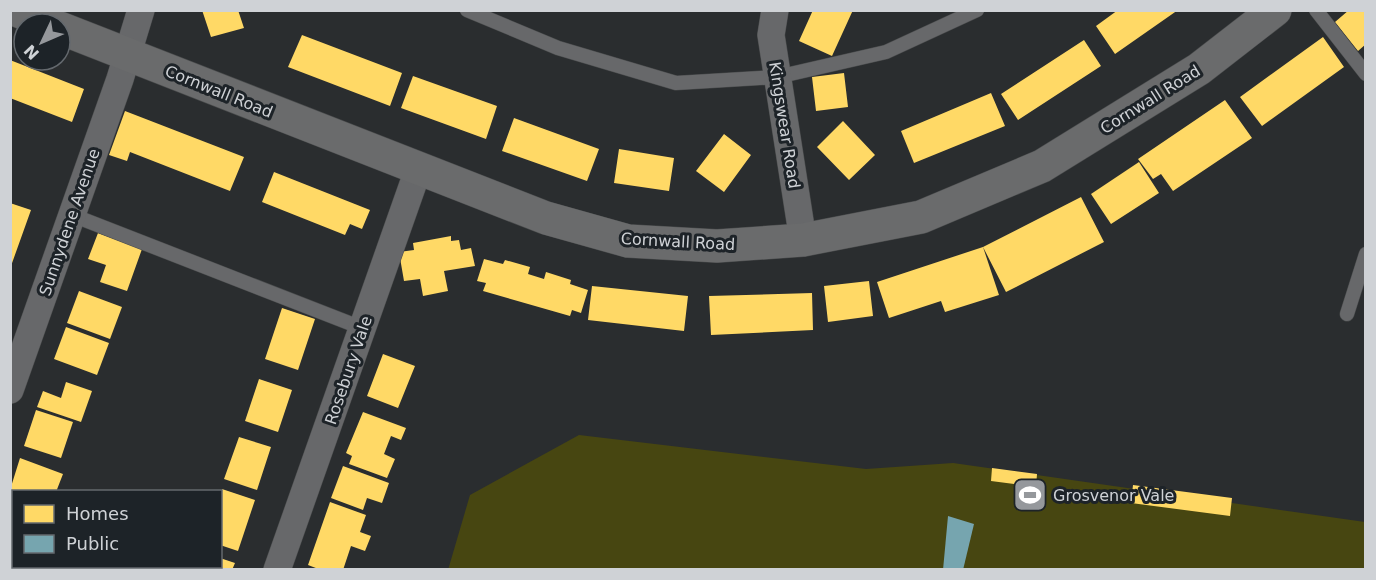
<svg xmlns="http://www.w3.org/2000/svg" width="1376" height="580" font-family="'DejaVu Sans',sans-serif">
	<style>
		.green { fill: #474611 }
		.homes { fill: #ffd966 }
		.public { fill: #76a5af }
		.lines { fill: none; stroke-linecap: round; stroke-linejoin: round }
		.lane-casing { stroke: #494b4c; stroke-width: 15 }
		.street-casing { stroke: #494b4c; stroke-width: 28 }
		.secondary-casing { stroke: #494b4c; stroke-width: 34 }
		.lane { stroke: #67686a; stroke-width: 14 }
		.street { stroke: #67686a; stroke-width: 27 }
		.secondary { stroke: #6a6b6c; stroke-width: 33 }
		.labels { text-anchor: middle; stroke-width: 6; stroke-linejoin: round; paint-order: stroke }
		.street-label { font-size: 16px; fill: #cfd2d6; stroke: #1d2328 }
		.poi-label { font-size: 16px; fill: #cfd2d6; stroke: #1d2328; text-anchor: start }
	</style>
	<rect width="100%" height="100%" fill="#2a2d2f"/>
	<path class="green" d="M579,435L866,469L953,463L1365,522V569L448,570L470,495Z"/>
	<path class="homes" d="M202,10H238L244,28L211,37Z
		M813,10H853L832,56L799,41Z
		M1118,10H1178L1115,54L1096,26Z
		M1349,10H1366V44L1358,51L1335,22Z
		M302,35L402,73L390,106L288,67Z
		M1323,37L1344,67L1262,126L1240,97Z
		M1084,40L1101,66L1018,120L1001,94Z
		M10,60L84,89L72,122L10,98Z
		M844,73L848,107L816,111L812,77Z
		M413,76L497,106L486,139L401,108Z
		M991,93L1005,126L914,163L901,131Z
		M1225,100L1252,138L1173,191L1161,174L1153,179L1138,159Z
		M125,111L244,157L230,191L130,152L127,161L109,155Z
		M514,118L599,149L587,181L502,151Z
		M843,121L875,155L849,180L817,147Z
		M724,134L751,155L724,192L696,171Z
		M619,149L674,158L669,191L614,183Z
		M1139,162L1159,193L1111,224L1091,194Z
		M274,172L370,210L362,229L350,224L345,235L262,202Z
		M1081,197L1104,242L1006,292L983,247Z
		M10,203L31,210L11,266H10Z
		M98,233L142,249L127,291L100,282L106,265L88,259Z
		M451,236V241L459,240L461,250L471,248L475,266L444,271L448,291L423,296L420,279L404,281L399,252L414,250L413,243Z
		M983,247L999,295L945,312L941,301L889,318L877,282Z
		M484,259L503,264L505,260L530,267L528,274L544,279L546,272L571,280L570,284L588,290L581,313L572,310L570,316L483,291L486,283L477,281Z
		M869,281L873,316L828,322L824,286Z
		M592,286L688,296L684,331L588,320Z
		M79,291L122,307L110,339L67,323Z
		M812,293L813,330L711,335L709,296Z
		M282,308L315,319L298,370L265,359Z
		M66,327L109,343L97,375L54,359Z
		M383,354L415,366L398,408L367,396Z
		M259,379L292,390L278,432L245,421Z
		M66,382L92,391L81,422L37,407L43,391L61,398Z
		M36,410L73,422L61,458L24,446Z
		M363,412L406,428L401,440L391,436L384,454L395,459L387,478L349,464L352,456L346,453Z
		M239,437L271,447L257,490L224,479Z
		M20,458L63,474L56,492L10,490Z
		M343,466L389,483L382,503L367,498L363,510L331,498Z
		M992,468L1037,474L1036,487L991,481Z
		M1133,485L1232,498L1230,516L1131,503Z
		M222,489L255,500L238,551L220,545Z
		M10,502L14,503V543L10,542Z
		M330,502L366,515L360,532L371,536L365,551L351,546L343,570H321L308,565Z
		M10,553L14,554V566H31L30,570H10Z
		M220,558L235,563L232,570H196L197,566H220Z"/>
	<path class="public" d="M948,516L974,524L963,570H943Z"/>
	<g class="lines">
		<defs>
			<path id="lane" d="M467,10L558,48L676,83L777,77L886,52L977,10
				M1316,10L1366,74
				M72,215L362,328
				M1347,314L1366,254"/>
			<path id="street" d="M775,10L771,35L803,240
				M10,390L120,79L141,10
				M277,570L418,170"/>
			<path id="secondary" d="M16,10L50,24
				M60,28L546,218L628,241L717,246L803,240L921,217L1042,166L1199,69L1275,10"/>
		</defs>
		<use href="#lane" class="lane-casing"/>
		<use href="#street" class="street-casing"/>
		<use href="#secondary" class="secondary-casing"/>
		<use href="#lane" class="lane"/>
		<use href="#street" class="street"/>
		<use href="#secondary" class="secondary"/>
	</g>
	<defs>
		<symbol id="stadium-square" viewBox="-11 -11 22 22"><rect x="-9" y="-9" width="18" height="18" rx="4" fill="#95989c" stroke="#1d2328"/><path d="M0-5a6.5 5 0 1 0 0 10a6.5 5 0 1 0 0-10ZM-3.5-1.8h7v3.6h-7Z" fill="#fff"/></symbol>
	</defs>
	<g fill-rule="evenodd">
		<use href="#stadium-square" x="1011" y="476" width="38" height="38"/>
	</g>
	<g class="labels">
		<g class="street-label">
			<text transform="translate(219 91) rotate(22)" y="6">Cornwall Road</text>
			<text transform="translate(1150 99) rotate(-32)" y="6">Cornwall Road</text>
			<text transform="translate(785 125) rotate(81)" y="6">Kingswear Road</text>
			<text transform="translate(69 222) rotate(-71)" y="6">Sunnydene Avenue</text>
			<text transform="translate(678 241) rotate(3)" y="6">Cornwall Road</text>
			<text transform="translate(348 370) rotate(-71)" y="6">Rosebury Vale</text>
		</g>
		<g class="poi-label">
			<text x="1053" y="501">Grosvenor Vale</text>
		</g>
	</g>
	<rect width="1376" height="580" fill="none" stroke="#cfd2d6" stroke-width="24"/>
	<rect x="12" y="490" width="210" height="78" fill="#1d2328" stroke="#64696e" stroke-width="1.5"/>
	<rect x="24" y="505" width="30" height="18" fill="#ffd966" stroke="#64696e" stroke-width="1.5"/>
	<text x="66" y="520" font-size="18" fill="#cfd2d6">Homes</text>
	<rect x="24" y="535" width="30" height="18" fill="#76a5af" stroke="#64696e" stroke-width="1.5"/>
	<text x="66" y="550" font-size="18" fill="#cfd2d6">Public</text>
	<g transform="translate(42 42) rotate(226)"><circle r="28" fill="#1d2328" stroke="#64696e" stroke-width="1.5"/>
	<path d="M0-4.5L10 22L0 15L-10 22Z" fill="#95989c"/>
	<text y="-9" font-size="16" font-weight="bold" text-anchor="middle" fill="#cfd2d6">N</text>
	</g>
</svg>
